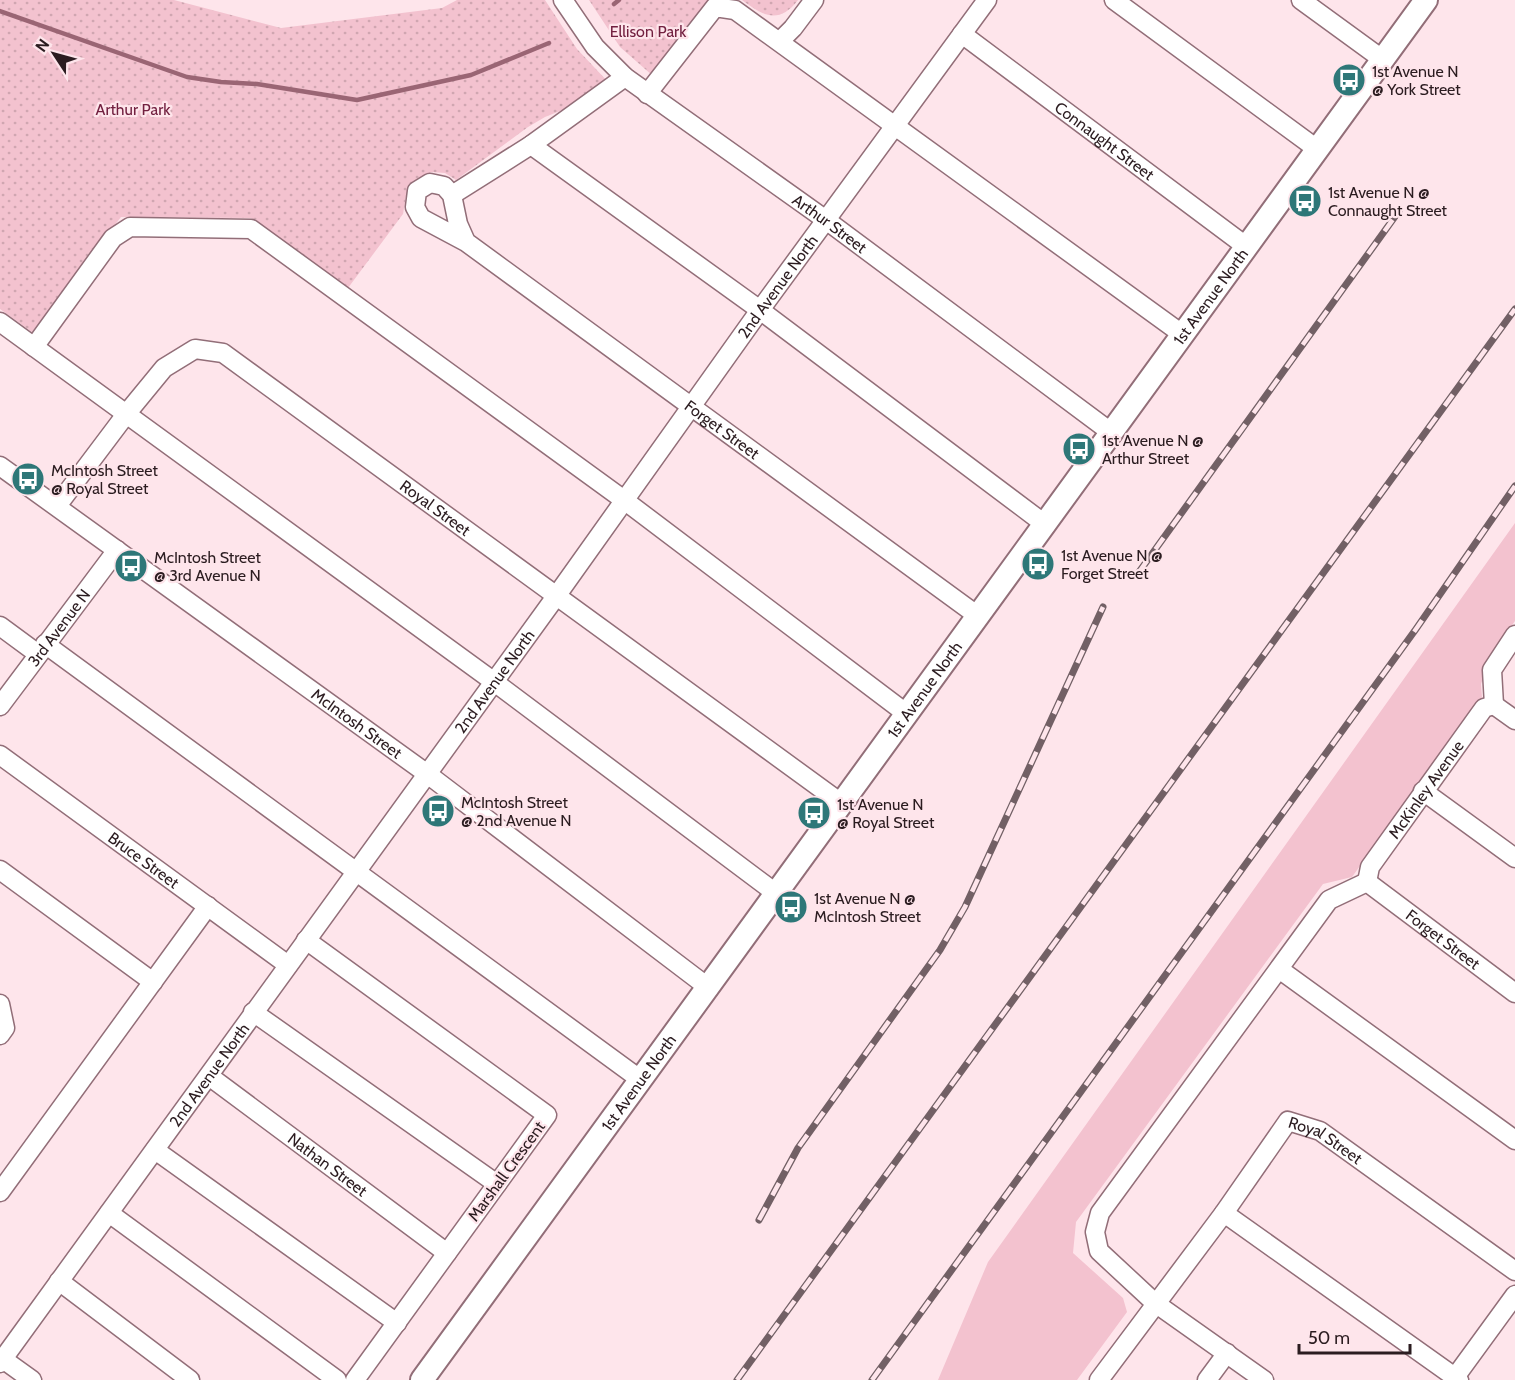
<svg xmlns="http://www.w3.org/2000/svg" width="1515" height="1380" font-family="Cabin,sans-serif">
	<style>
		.grass { fill: #f3c2cf }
		.park { fill: url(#park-dots) }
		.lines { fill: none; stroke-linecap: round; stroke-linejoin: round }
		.stream { stroke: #9a6574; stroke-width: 4.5 }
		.minor-casing { stroke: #926e78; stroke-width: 21 }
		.major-casing { stroke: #926e78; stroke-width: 26 }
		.minor { stroke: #fff; stroke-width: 18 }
		.major { stroke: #fff; stroke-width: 22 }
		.rail-casing { stroke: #726065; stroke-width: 7 }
		.rail { stroke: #fee5eb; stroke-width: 4.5; stroke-dasharray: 14; stroke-linecap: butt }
		.labels { text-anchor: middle; stroke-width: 4.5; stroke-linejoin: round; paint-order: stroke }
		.park-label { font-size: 16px; fill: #722040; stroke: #fee5eb }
		.poi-label { font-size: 16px; fill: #2b1c20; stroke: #fee5eb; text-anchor: start }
		.street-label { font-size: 16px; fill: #2b1c20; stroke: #fee5eb }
	</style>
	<defs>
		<pattern id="park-dots" width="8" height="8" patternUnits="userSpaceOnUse" patternTransform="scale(1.5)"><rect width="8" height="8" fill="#f3c2cf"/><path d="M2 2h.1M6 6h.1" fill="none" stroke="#d0a6b1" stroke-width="1.8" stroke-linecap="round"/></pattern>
	</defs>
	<rect width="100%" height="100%" fill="#fee5eb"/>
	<path class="grass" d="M1515,523V621L1492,653L1481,684L1482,697L1352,877L1323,884L1076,1222L1073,1253L1123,1298L1127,1312L1077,1380H938L988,1262Z"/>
	<path class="park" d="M0,0H174L281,28L442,8L457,0H545L577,49L610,84L585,101L545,117L528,127L456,180L445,173L431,172L415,181L406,196L403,214L348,288L251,218L121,217L32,332L0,309Z
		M589,0H713L701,11L653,76L620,47Z
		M742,0H798C779,25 763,16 742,0Z"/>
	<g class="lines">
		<path class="stream" d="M614,4L619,0
			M0,11L187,77L221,82L257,84L357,100L471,75L549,43"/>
		<defs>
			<g id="minor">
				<path id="s1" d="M563,0L595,47L625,77L826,220L1112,433"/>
				<path d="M1114,0L1317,149"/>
				<path d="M1301,0L1382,59"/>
				<path id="s2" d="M962,34L1247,247"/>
				<path d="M780,41L793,28L814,0"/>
				<path d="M647,94L715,7L735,10L1182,334"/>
				<path d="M531,145L760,310L1046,525"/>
				<path d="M452,195L531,145L625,77"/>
				<path id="s3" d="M466,242L421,218L415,207L417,191L430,183L444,186L452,195L458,224L466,242L978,616"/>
				<path d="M0,322L493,681L777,894"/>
				<path d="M34,347L113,238L130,227L251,229L624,500L907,714"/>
				<path id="s4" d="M0,466L426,773L709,988"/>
				<path id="s5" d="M57,506L127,413L164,368L195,349L223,353L841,803"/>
				<path d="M0,626L38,654"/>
				<path d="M45,644L641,1080"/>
				<path d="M1494,705L1492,670L1515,635"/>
				<path d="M1494,705L1515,720"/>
				<path id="s6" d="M0,706L117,550"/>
				<path id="s7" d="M0,755L288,965"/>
				<path d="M1423,791L1515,858"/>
				<path d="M0,870L153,982"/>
				<path id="s8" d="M1367,882L1370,867L1484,708L1494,705"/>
				<path d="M306,940L547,1115L355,1380"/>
				<path d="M1279,969L1515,1140"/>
				<path d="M0,1004L5,1028L0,1035"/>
				<path d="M253,1012L497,1184"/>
				<path id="s9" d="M209,1076L447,1253"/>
				<path d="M155,1150L397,1323"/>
				<path d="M0,1192L208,906"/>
				<path d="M109,1213L337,1380"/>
				<path d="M1224,1213L1459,1380"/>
				<path d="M59,1281L190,1380"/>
				<path d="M0,1357L32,1380"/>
				<path id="s10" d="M0,1363L557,595L760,310L987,0"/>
				<path id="s11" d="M1099,1380L1224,1213L1288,1121L1320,1131L1515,1271"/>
				<path d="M1207,1380L1227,1353"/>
				<path id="s12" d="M1264,1380L1155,1303L1099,1251L1095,1232L1100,1213L1329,900L1367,882L1515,993"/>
				<path d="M1453,1380L1515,1295"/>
			</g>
			<g id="major">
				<path id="s13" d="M422,1380L1426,0"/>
			</g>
		</defs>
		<use href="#minor" class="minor-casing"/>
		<use href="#major" class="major-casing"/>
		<use href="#minor" class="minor"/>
		<use href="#major" class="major"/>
		<defs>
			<path id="rail" d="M1139,572L1399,211
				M759,1220L798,1148L940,950L965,907L1103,607
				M737,1380L1515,309
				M872,1380L1416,629L1515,486"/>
		</defs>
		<use href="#rail" class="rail-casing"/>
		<use href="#rail" class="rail"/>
	</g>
	<defs>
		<symbol id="bus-disc" viewBox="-11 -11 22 22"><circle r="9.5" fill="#2e7778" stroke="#fee5eb"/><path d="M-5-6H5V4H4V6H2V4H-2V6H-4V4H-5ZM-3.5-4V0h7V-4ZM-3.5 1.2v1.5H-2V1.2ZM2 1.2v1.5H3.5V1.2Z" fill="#fff"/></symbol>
	</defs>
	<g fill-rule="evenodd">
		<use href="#bus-disc" x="1330" y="61" width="38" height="38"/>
		<use href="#bus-disc" x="1286" y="182" width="38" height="38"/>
		<use href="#bus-disc" x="1060" y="430" width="38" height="38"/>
		<use href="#bus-disc" x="9" y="460" width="38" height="38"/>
		<use href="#bus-disc" x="1019" y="545" width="38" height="38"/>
		<use href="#bus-disc" x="112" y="547" width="38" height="38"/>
		<use href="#bus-disc" x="419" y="792" width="38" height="38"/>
		<use href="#bus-disc" x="795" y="794" width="38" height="38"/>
		<use href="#bus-disc" x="772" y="888" width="38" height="38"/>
	</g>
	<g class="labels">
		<g class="park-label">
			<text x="648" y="37">Ellison Park</text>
			<text x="133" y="115">Arthur Park</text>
		</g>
		<g class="poi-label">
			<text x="1372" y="77">1st Avenue N<tspan x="1372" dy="18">@ York Street</tspan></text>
			<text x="1328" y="198">1st Avenue N @<tspan x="1328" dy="18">Connaught Street</tspan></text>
			<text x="1102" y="446">1st Avenue N @<tspan x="1102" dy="18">Arthur Street</tspan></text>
			<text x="51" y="476">McIntosh Street<tspan x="51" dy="18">@ Royal Street</tspan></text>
			<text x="1061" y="561">1st Avenue N @<tspan x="1061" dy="18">Forget Street</tspan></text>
			<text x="154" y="563">McIntosh Street<tspan x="154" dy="18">@ 3rd Avenue N</tspan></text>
			<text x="461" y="808">McIntosh Street<tspan x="461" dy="18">@ 2nd Avenue N</tspan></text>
			<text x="837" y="810">1st Avenue N<tspan x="837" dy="18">@ Royal Street</tspan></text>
			<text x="814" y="904">1st Avenue N @<tspan x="814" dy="18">McIntosh Street</tspan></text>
		</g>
		<g class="street-label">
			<text dy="6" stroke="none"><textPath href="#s2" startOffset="178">Connaught Street</textPath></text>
			<text dy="6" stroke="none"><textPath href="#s1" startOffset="351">Arthur Street</textPath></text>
			<text dy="6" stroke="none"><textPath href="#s10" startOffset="1328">2nd Avenue North</textPath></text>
			<text dy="6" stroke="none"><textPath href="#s13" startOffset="1340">1st Avenue North</textPath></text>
			<text dy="6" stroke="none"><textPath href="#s3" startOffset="488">Forget Street</textPath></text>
			<text dy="6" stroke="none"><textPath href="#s5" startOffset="502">Royal Street</textPath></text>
			<text dy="6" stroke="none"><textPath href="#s6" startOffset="98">3rd Avenue N</textPath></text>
			<text dy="6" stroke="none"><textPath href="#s10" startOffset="842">2nd Avenue North</textPath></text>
			<text dy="6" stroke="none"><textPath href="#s13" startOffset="854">1st Avenue North</textPath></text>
			<text dy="6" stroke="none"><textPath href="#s4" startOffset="440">McIntosh Street</textPath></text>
			<text dy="6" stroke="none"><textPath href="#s8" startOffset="111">McKinley Avenue</textPath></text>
			<text dy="6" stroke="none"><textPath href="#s7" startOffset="178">Bruce Street</textPath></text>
			<text dy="6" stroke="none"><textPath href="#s12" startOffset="774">Forget Street</textPath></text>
			<text dy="6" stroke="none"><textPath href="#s10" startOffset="356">2nd Avenue North</textPath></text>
			<text dy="6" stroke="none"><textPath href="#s13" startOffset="368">1st Avenue North</textPath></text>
			<text dy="6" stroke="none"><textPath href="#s11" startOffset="363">Royal Street</textPath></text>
			<text dy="6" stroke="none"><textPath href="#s9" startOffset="148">Nathan Street</textPath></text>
			<text transform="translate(506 1171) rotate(-54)" y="6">Marshall Crescent</text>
		</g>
	</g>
	<g transform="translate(54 54) rotate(306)" stroke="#fee5eb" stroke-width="4.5" paint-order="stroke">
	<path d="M0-4.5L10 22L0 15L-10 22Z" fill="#2b1c20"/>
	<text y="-9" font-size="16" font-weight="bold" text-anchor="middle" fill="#2b1c20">N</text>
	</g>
	<path d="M1299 1344v9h111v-9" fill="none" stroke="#2b1c20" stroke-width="3"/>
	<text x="1308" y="1344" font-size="18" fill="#2b1c20" stroke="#fee5eb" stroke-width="4.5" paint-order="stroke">50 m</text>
</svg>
